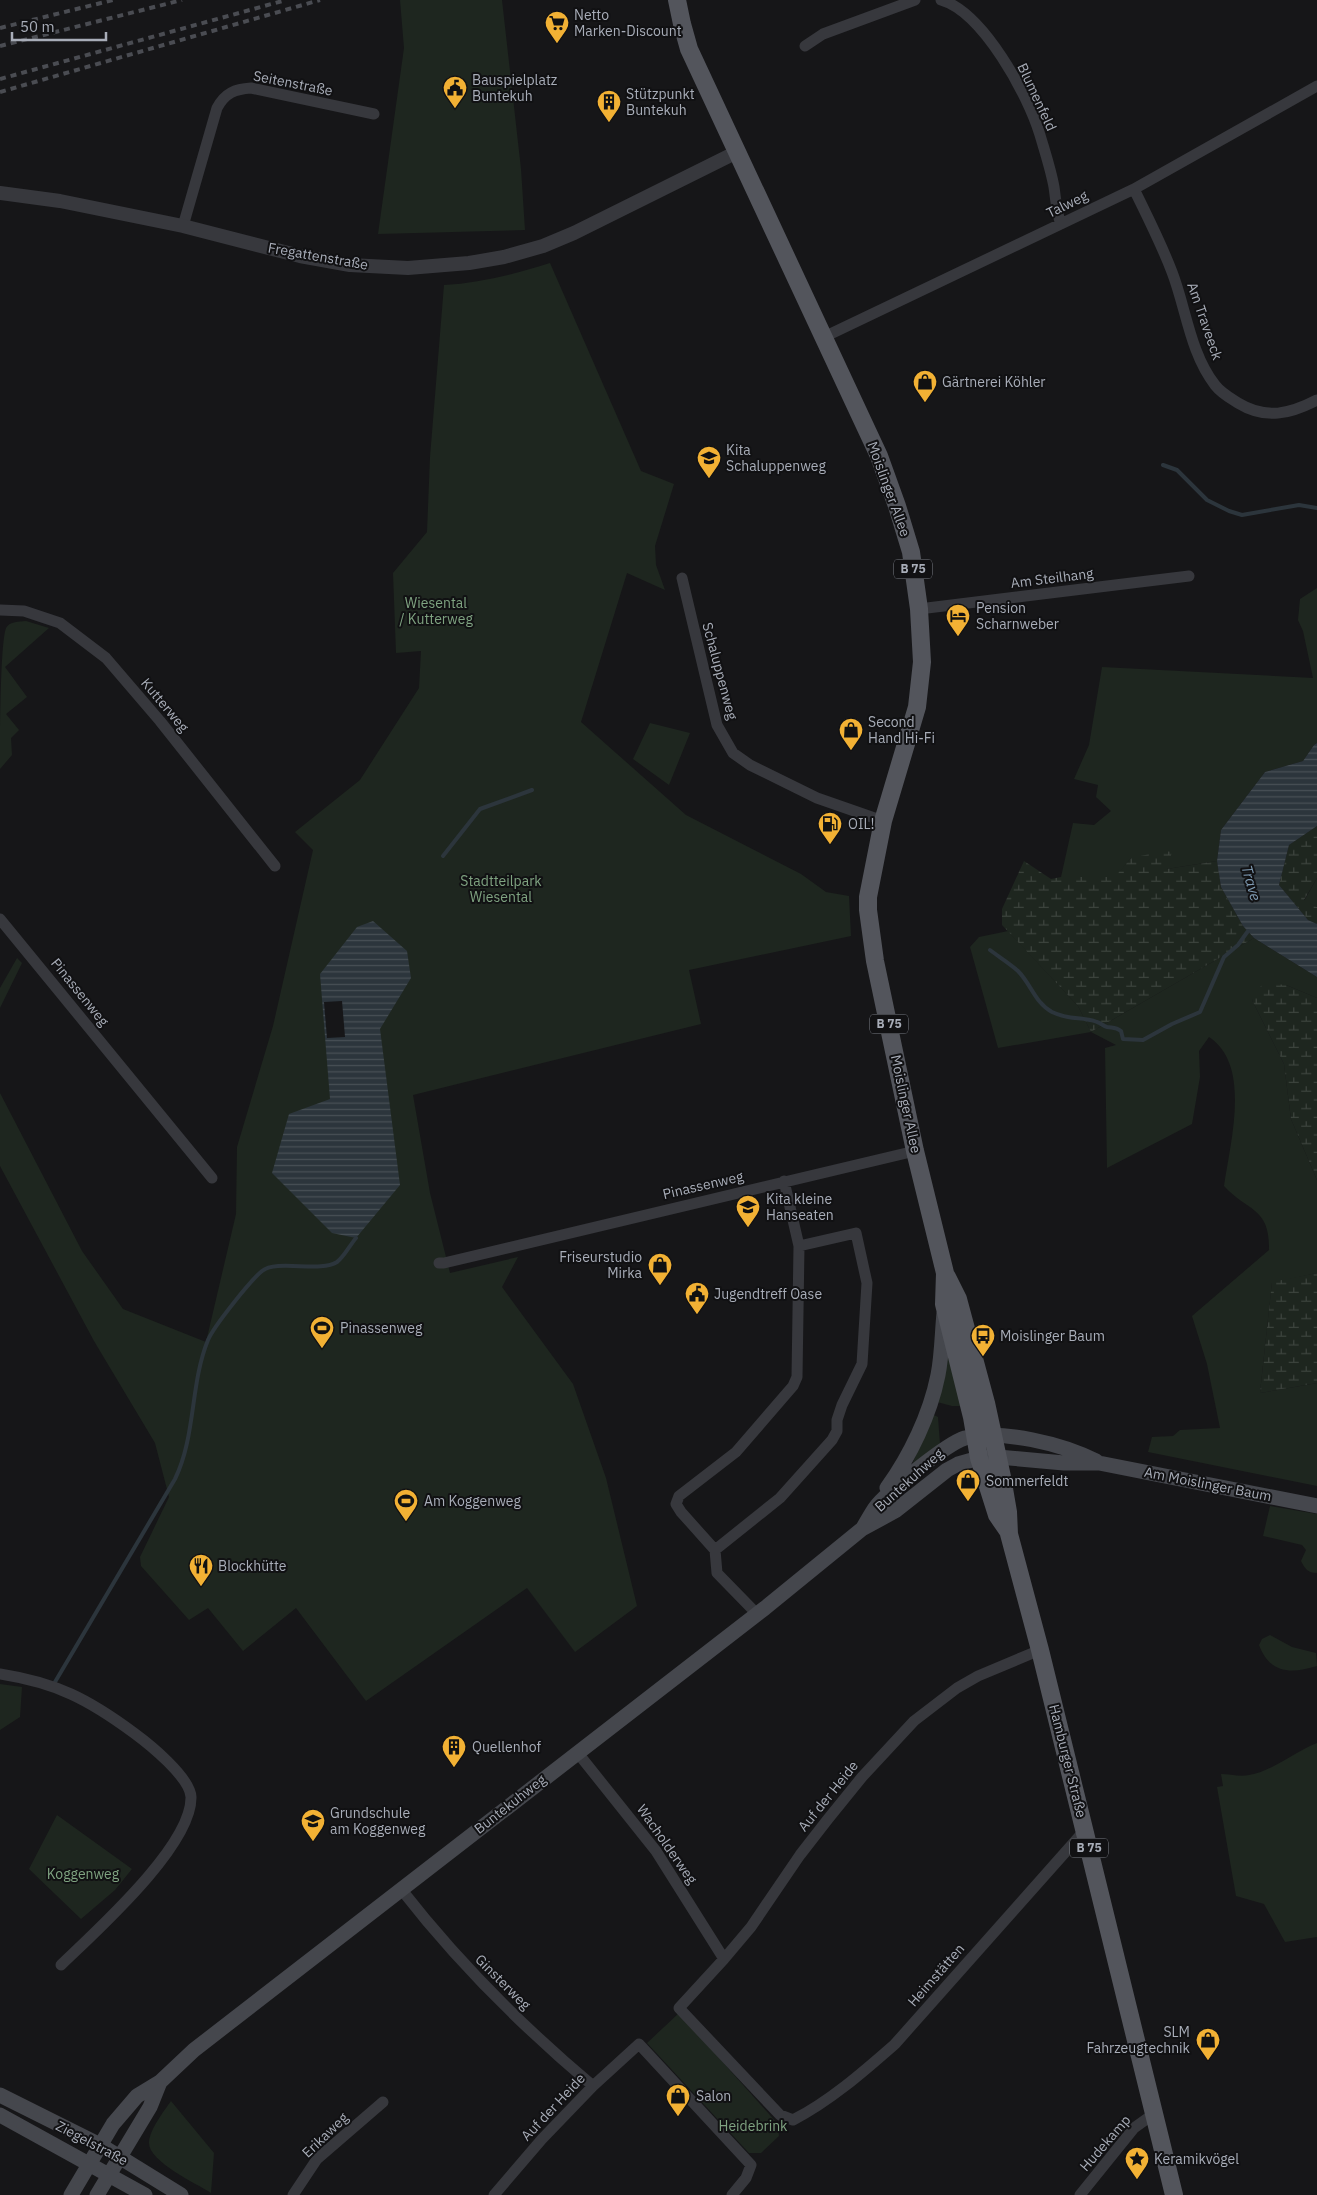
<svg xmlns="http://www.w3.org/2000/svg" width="1317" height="2195" font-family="'IBM Plex Sans',sans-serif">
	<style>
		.green { fill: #1e261f }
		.wetland { fill: url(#wetland-marsh) }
		.water { fill: url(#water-rules) }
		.pier { fill: #161618 }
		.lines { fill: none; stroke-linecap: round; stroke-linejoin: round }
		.stream { stroke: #2c353c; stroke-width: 4 }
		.minor { stroke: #37383d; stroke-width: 11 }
		.tertiary { stroke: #37383d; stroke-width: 14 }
		.secondary { stroke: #45474d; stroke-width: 15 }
		.primary { stroke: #53555c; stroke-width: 18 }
		.rail { stroke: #4a4c52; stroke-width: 4; stroke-dasharray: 6 5; stroke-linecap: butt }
		.labels { text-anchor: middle; stroke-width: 4; stroke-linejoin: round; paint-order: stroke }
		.shield { fill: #111113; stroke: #7b7e86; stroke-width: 1 }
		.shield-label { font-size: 12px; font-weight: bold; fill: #a8adb8 }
		.poi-label { font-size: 14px; fill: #a8adb8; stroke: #111113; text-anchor: start }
		.street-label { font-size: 14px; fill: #a8adb8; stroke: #111113 }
		.park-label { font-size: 14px; fill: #7fa381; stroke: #111113 }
		.water-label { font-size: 15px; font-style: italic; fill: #7f9bb3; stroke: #111113 }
	</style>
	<defs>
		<pattern id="wetland-marsh" width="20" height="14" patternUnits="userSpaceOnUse" patternTransform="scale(1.25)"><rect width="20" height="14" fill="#1e261f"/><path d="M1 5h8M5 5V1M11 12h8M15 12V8" fill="none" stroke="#3c433d"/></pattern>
		<pattern id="water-rules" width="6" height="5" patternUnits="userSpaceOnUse" patternTransform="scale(1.25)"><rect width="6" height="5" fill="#2c353c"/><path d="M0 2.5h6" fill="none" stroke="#485056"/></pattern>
	</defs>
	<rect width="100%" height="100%" fill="#161618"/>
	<path class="green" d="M400,0H502L521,169L525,230L378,234L404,48Z
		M550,263L641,471L674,484L655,546L656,565L665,590L627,573L581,722L686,815L801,874L826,892L849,896L851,936L689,970L701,1024L413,1095L430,1193L450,1273L518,1257L502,1287L573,1384L606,1478L637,1606L575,1652L527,1588L366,1701L296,1608L243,1651L208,1608L189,1620L141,1566L140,1557L169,1497L155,1443L94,1341L0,1166V1093L82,1251L123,1309L206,1342L236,1214L237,1147L273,1026L313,850L295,832L360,780L419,688L421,651L396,653L393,573L427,532L430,457L444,285C480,283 515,274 550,263Z
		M1317,588V743L1314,745L1303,761L1265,772L1221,830L1217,861L1167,869L1131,858L1116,877H1061L1073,823L1094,825L1111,811L1096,797L1098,785L1074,779L1089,745L1102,667L1313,678L1303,631L1298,620L1300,599Z
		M26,621L49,628L5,667L27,697L6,714L19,730L11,738L12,755L0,769C0,744 0,644 6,628C10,621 19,622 26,621Z
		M650,723L690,733L669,785L633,759Z
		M1317,878V907L1304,901Z
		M1008,931L1078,1006L1091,1032L1254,938L1317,977V998L1286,985L1252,1000L1284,1064L1291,1119L1317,1180V1273L1272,1283L1260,1393L1317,1383V1486L1148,1452L1152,1437L1173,1436L1180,1430L1220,1428L1207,1364L1192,1316L1269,1250C1270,1207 1248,1212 1224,1186C1230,1143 1252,1065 1209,1037L1199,1051L1200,1077L1192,1124L1107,1168L1105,1048L1116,1045L1091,1032L998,1048L970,947L979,937Z
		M17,958L22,963L0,1008V988Z
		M947,1352L961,1406H952L937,1402Z
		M932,1414L938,1417L940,1444L912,1465Z
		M1270,1506L1317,1514V1573C1308,1573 1305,1569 1301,1561L1306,1550L1302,1545L1263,1536Z
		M1270,1635L1292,1647L1316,1653L1317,1666C1291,1674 1270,1674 1259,1645L1262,1639Z
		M0,1684L22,1687L20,1717L0,1730Z
		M1317,1743V1937L1285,1942L1264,1904L1236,1896L1217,1787L1223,1786L1221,1774C1229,1774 1240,1777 1249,1775C1273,1771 1294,1752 1317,1743Z
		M57,1815L132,1869L115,1890L81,1919L29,1869Z
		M679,2013L777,2123L779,2136L761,2153H749L647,2043Z
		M171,2101L214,2153L211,2193C197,2184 147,2161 149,2142C150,2129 164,2111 171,2101Z"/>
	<path class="wetland" d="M1317,826V878L1304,900L1317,907V924L1308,920L1279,885L1289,845Z
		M1164,851L1172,852L1167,869L1217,861L1221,887L1243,926L1254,938L1091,1032L1078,1006L1002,925V909L1024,861L1051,879L1061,877H1115L1131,858Z
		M1263,983L1286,985L1317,998V1180L1291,1119L1284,1064L1252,1000Z
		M1317,1273V1383L1260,1393L1272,1282Z"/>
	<path class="water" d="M1317,743V826L1289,845L1279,885L1308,920L1317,924V977L1254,938L1243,926L1221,887L1217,861L1221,830L1265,772L1303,761L1314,745Z
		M373,921L407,951L411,978L380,1029L400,1185L356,1238L332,1233L272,1173L289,1114L330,1099L320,974L357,927Z"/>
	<path class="pier" d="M342,1001L345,1037L327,1038L324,1002Z"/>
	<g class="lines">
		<path class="stream" d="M1163,465L1177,470L1207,500L1229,511L1242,515L1299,505L1317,508
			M443,856L480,809L532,790
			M990,950C999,957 1009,963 1018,971C1031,984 1035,1003 1052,1012C1071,1021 1081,1016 1097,1022C1101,1023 1103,1026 1107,1027C1114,1028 1116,1027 1121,1031L1123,1039L1143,1040L1172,1024L1200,1012L1224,957L1238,945L1248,931
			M55,1682L175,1479C196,1436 190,1384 208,1340C214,1326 250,1281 262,1271C277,1259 320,1273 337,1262C344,1257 350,1245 356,1238"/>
		<path class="minor" d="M941,0C983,12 1028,95 1040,135C1045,152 1051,170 1054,187C1056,200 1056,212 1061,224
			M805,46L823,34L915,0
			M1134,189C1147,216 1161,243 1172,272C1186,308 1190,353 1215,385C1221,393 1230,398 1238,403C1266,420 1290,414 1317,400
			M183,226L217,108C225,93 235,89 251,88L374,114
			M824,337L1134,189L1317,86
			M682,578L717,725L733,753L750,765L817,798L883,821
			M919,609L1189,576
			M0,610L24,611L60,623L106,658L160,721L275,866
			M0,919L212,1178
			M439,1263H444L915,1151
			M715,1550L681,1512L676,1504L679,1496L736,1452L793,1386L797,1377L799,1246L784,1181
			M757,1614L717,1573L715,1550L780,1498L832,1440L837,1431V1420L842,1405L862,1364L867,1283L856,1233L799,1246
			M1040,1650L978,1676L957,1688L914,1721L862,1777L828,1819L800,1855L751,1927L724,1959L679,2008L780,2115L793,2120C830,2101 863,2072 895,2044L1085,1830
			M0,1674C57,1683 88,1699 134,1733C149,1744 190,1777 191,1797C192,1846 95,1932 61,1965
			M577,1752L656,1851L724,1959
			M401,1889C457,1961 523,2027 593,2086
			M293,2195L317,2159L383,2102
			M494,2195L542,2139L593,2086L639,2044L751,2165L746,2178L732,2195
			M1080,2195L1134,2128L1155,2113"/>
		<path class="tertiary" d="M0,193L60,201L183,226L300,256L350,265L408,268L469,263L504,257L543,246L574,233L737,152"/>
		<path class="secondary" d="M887,1488C910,1456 930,1415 938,1375C942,1355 942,1333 944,1313
			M863,1528C867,1521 871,1514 875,1508C887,1492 946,1444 965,1438C1002,1429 1063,1444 1096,1461
			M0,2095L100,2145L181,2195
			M0,2115L145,2195
			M71,2195L113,2124L137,2096L160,2082L194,2050L765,1608L862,1529L895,1511L947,1470L958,1464L979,1458L998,1457L1064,1463H1099L1317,1506
			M97,2195L150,2107L160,2082"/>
		<path class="primary" d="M677,0L682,24L689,49L879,456L897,506L911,552L919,609L922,662L917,707L883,821L868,897V910L875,961L915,1151L945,1273L944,1304L972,1417L979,1458L997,1515L1008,1531
			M947,1277L958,1299L986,1403L1002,1477L1008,1512L1009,1534L1040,1650L1174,2195"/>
		<path class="rail" d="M0,28L113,0
			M0,46L182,0
			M0,79L286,0
			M0,92L320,0"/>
	</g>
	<defs>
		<symbol id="supermarket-pin" viewBox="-11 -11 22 30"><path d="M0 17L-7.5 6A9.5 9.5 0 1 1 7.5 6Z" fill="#f2b134" stroke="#111113"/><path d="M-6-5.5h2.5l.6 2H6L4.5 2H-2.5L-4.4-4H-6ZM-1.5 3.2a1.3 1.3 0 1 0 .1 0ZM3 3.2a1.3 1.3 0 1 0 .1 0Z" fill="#111"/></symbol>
		<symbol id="civic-pin" viewBox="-11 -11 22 30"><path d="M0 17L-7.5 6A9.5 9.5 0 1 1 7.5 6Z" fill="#f2b134" stroke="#111113"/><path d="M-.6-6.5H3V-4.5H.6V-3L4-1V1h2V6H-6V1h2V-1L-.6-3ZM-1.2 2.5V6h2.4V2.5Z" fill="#111"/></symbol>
		<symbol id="building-pin" viewBox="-11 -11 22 30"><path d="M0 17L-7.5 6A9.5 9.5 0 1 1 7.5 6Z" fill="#f2b134" stroke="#111113"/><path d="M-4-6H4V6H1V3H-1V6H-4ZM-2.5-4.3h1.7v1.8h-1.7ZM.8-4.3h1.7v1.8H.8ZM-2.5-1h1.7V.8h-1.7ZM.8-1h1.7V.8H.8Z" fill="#111"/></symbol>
		<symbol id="shop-pin" viewBox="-11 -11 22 30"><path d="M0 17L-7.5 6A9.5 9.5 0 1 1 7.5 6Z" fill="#f2b134" stroke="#111113"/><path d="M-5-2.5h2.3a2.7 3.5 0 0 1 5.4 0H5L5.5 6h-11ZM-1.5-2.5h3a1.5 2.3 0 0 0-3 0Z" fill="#111"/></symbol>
		<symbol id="school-pin" viewBox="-11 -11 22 30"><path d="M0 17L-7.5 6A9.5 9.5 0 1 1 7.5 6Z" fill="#f2b134" stroke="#111113"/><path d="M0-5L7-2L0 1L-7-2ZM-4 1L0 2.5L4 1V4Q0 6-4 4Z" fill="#111"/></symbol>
		<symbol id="hotel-pin" viewBox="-11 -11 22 30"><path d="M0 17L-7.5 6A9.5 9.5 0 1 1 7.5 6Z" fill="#f2b134" stroke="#111113"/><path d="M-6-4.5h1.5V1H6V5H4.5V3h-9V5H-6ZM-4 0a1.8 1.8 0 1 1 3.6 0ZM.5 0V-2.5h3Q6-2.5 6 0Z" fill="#111"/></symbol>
		<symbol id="fuel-pin" viewBox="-11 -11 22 30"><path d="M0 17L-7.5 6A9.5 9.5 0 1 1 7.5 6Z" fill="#f2b134" stroke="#111113"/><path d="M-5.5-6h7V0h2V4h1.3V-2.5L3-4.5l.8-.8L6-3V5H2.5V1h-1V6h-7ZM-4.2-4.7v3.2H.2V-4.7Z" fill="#111"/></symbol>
		<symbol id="stadium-pin" viewBox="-11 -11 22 30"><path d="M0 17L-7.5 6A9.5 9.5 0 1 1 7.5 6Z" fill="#f2b134" stroke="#111113"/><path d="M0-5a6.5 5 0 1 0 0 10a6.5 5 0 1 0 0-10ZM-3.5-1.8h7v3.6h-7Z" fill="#111"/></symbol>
		<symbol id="bus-pin" viewBox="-11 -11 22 30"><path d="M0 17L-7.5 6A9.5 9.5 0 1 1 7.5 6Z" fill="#f2b134" stroke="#111113"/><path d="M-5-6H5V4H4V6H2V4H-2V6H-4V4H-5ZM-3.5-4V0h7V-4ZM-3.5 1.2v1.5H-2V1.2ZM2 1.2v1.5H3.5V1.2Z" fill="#111"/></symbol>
		<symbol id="restaurant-pin" viewBox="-11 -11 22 30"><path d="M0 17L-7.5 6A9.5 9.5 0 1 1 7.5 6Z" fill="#f2b134" stroke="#111113"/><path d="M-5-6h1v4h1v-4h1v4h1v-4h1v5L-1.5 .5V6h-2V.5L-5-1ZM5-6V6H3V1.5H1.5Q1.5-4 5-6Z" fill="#111"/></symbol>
		<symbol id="sight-pin" viewBox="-11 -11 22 30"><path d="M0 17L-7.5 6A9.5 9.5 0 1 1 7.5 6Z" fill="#f2b134" stroke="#111113"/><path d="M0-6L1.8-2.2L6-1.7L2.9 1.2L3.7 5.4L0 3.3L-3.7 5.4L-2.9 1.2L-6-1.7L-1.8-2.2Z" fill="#111"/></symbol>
	</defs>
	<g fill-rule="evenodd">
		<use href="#supermarket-pin" x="543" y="9" width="28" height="38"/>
		<use href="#civic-pin" x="441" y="74" width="28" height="38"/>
		<use href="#building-pin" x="595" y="88" width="28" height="38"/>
		<use href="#shop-pin" x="911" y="368" width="28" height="38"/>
		<use href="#school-pin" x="695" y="444" width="28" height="38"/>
		<use href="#hotel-pin" x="944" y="602" width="28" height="38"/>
		<use href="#shop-pin" x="837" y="716" width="28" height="38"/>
		<use href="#fuel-pin" x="816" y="810" width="28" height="38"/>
		<use href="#school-pin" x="734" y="1193" width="28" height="38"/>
		<use href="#shop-pin" x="646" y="1251" width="28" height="38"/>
		<use href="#civic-pin" x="683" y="1280" width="28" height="38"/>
		<use href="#stadium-pin" x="308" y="1314" width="28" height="38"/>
		<use href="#bus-pin" x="969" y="1322" width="28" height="38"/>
		<use href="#shop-pin" x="954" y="1467" width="28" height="38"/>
		<use href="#stadium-pin" x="392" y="1487" width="28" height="38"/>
		<use href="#restaurant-pin" x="187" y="1552" width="28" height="38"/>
		<use href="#building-pin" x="440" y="1733" width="28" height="38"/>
		<use href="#school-pin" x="299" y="1807" width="28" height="38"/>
		<use href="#shop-pin" x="1194" y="2026" width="28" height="38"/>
		<use href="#shop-pin" x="664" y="2082" width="28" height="38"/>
		<use href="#sight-pin" x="1123" y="2145" width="28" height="38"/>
	</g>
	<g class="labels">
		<g class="shield">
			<rect x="894" y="559.5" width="38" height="19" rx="4"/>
			<rect x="870" y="1014.5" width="38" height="19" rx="4"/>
			<rect x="1070" y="1838.5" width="38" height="19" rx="4"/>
		</g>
		<g class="shield-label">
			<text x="913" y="573">B 75</text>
			<text x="889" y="1028">B 75</text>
			<text x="1089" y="1852">B 75</text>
		</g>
		<g class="poi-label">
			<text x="574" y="20">Netto<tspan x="574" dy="16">Marken-Discount</tspan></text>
			<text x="472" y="85">Bauspielplatz<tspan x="472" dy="16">Buntekuh</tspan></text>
			<text x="626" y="99">Stützpunkt<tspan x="626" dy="16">Buntekuh</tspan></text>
			<text x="942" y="387">Gärtnerei Köhler</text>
			<text x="726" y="455">Kita<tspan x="726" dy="16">Schaluppenweg</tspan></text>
			<text x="976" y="613">Pension<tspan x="976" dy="16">Scharnweber</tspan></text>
			<text x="868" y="727">Second<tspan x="868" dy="16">Hand Hi-Fi</tspan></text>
			<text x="848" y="829">OIL!</text>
			<text x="766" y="1204">Kita kleine<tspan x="766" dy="16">Hanseaten</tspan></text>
			<text x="642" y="1262" text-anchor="end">Friseurstudio<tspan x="642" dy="16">Mirka</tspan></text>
			<text x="714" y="1299">Jugendtreff Oase</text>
			<text x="340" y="1333">Pinassenweg</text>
			<text x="1000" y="1341">Moislinger Baum</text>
			<text x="986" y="1486">Sommerfeldt</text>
			<text x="424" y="1506">Am Koggenweg</text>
			<text x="218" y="1571">Blockhütte</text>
			<text x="472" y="1752">Quellenhof</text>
			<text x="330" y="1818">Grundschule<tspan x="330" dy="16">am Koggenweg</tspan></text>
			<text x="1190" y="2037" text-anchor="end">SLM<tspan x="1190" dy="16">Fahrzeugtechnik</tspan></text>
			<text x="696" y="2101">Salon</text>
			<text x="1154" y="2164">Keramikvögel</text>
		</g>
		<g class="street-label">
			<text transform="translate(293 83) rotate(11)" y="5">Seitenstraße</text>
			<text transform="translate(1037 97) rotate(65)" y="5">Blumenfeld</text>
			<text transform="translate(1067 204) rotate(-26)" y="5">Talweg</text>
			<text transform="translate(318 256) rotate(10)" y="5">Fregattenstraße</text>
			<text transform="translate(1205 321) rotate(71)" y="5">Am Traveeck</text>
			<text transform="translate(889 489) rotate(70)" y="5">Moislinger Allee</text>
			<text transform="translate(1052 578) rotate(-7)" y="5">Am Steilhang</text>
			<text transform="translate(720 671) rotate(75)" y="5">Schaluppenweg</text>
			<text transform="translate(165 705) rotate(50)" y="5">Kutterweg</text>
			<text transform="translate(80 992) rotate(51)" y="5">Pinassenweg</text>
			<text transform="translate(906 1104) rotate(78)" y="5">Moislinger Allee</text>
			<text transform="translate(703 1185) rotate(-13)" y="5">Pinassenweg</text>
			<text transform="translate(909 1480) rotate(-42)" y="5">Buntekuhweg</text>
			<text transform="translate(1208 1484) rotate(11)" y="5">Am Moislinger Baum</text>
			<text transform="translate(1068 1761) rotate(76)" y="5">Hamburger Straße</text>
			<text transform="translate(828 1796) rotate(-51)" y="5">Auf der Heide</text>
			<text transform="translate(510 1804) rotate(-38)" y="5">Buntekuhweg</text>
			<text transform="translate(667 1844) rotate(55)" y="5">Wacholderweg</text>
			<text transform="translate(936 1975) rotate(-49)" y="5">Heimstätten</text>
			<text transform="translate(503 1982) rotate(45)" y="5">Ginsterweg</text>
			<text transform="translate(553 2107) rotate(-47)" y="5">Auf der Heide</text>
			<text transform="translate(325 2135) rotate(-44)" y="5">Erikaweg</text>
			<text transform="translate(92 2143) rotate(28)" y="5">Ziegelstraße</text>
			<text transform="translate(1105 2143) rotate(-49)" y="5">Hudekamp</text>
		</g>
		<g class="park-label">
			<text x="436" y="608">Wiesental<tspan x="436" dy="16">/ Kutterweg</tspan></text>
			<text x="501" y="886">Stadtteilpark<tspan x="501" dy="16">Wiesental</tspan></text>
			<text x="83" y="1879">Koggenweg</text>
			<text x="753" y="2131">Heidebrink</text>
		</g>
		<g class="water-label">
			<text transform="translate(1251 883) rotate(74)" y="5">Trave</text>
		</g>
	</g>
	<path d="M12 32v8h94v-8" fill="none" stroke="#a8adb8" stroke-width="2.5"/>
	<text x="20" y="32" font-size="15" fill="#a8adb8" stroke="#111113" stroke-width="4" paint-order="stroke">50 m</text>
</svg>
